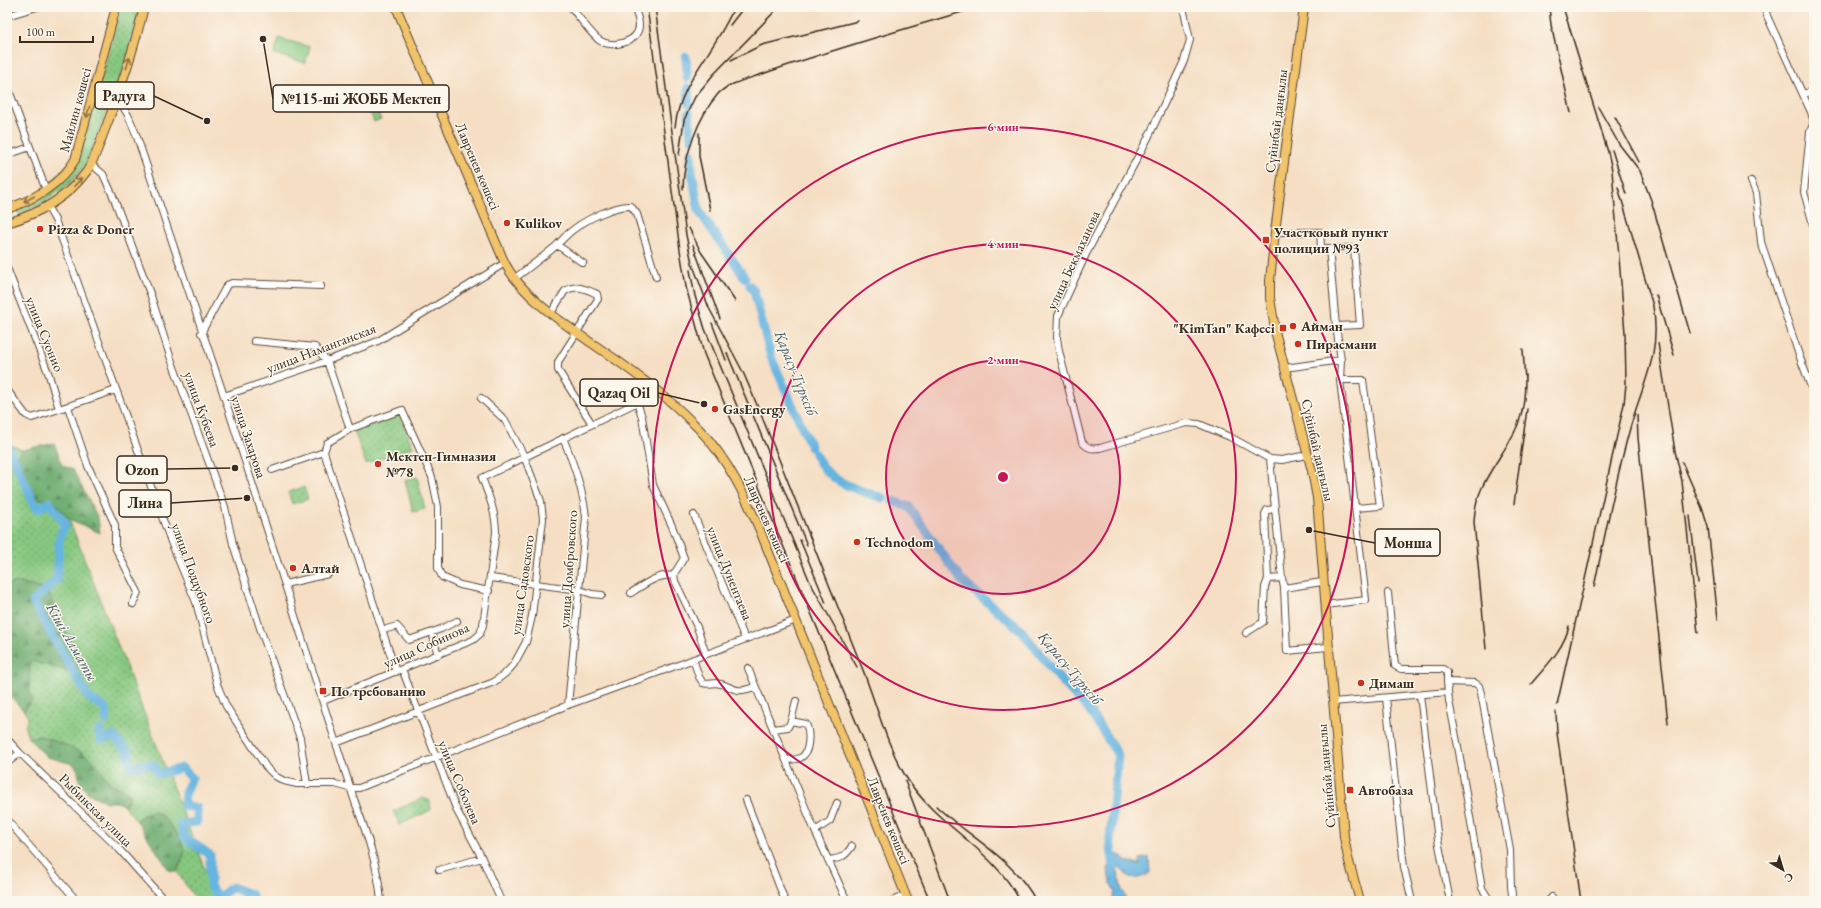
<svg xmlns="http://www.w3.org/2000/svg" width="1821" height="908" font-family="'EB Garamond',serif">
	<style>
		.grass { fill: url(#grass-dots); stroke: #60794f }
		.forest { fill: url(#forest-firs); stroke: #546b46 }
		.pitch { fill: #86c880; stroke: #60794f }
		.water { fill: url(#water-ripples); stroke: #506f7f }
		.lines { fill: none; stroke-linecap: round; stroke-linejoin: round }
		.river { stroke: #66b4e0; stroke-width: 9 }
		.minor-casing { stroke: #574537; stroke-width: 8 }
		.major-casing { stroke: #574537; stroke-width: 10 }
		.minor { stroke: #fff; stroke-width: 6 }
		.major { stroke: #f1c36a; stroke-width: 8 }
		.rail { stroke: #3b2a1e; stroke-width: 1.5 }
		.oneway { stroke: #8d6f40 }
		.ring { fill: none; stroke: #c2185b; stroke-width: 2 }
		.poi-dot { fill: #c8321e; stroke: #fbf7ec; stroke-width: 1.5 }
		.labels { text-anchor: middle; stroke-width: 3; stroke-linejoin: round; paint-order: stroke }
		.street-label { font-size: 14px; fill: #3b2a1e; stroke: #fbf7ec }
		.poi-label { font-size: 14px; font-weight: bold; fill: #3b2a1e; stroke: #fbf7ec; text-anchor: start }
		.water-label { font-size: 15px; font-style: italic; fill: #4a5a62; stroke: #fbf7ec }
		.centre { fill: #c2185b; stroke: #fbf7ec; stroke-width: 2 }
		.ring-label { font-size: 12px; text-anchor: middle; font-weight: bold; fill: #c2185b; stroke: #fbf7ec; stroke-width: 3; stroke-linejoin: round; paint-order: stroke }
		.leader { fill: none; stroke: #3b2a1e; stroke-width: 1.5 }
		.callout-dot { fill: #3b2a1e; stroke: #fbf7ec; stroke-width: 1.5 }
		.callout { fill: #fbf7ec; stroke: #3b2a1e; stroke-width: 1.5 }
		.callout-label { font-size: 15px; text-anchor: middle; font-weight: bold; fill: #3b2a1e }
	</style>
	<defs>
		<pattern id="grass-dots" width="8" height="8" patternUnits="userSpaceOnUse"><rect width="8" height="8" fill="#86c880"/><path d="M2 2h.1M6 6h.1" fill="none" stroke="#6fa368" stroke-width="1.8" stroke-linecap="round"/></pattern>
		<pattern id="forest-firs" width="22" height="20" patternUnits="userSpaceOnUse"><rect width="22" height="20" fill="#6cac6e"/><path d="M5 1l3.5 6h-7zM16 11l3.5 6h-7z" fill="#5a8c5a"/></pattern>
		<pattern id="water-ripples" width="26" height="14" patternUnits="userSpaceOnUse"><rect width="26" height="14" fill="#66b4e0"/><path d="M2 4q2-2 4 0t4 0M15 11q2-2 4 0t4 0" fill="none" stroke="#5593b5"/></pattern>
	</defs>
	<rect width="100%" height="100%" fill="#fbf7ec"/>
	<filter id="ink" filterUnits="userSpaceOnUse"><feTurbulence type="fractalNoise" baseFrequency=".025" numOctaves="2"/><feDisplacementMap in="SourceGraphic" scale="8" xChannelSelector="R" yChannelSelector="G"/><feConvolveMatrix kernelMatrix="1 2 1 2 8 2 1 2 1" color-interpolation-filters="sRGB"/></filter>
	<filter id="wash" filterUnits="userSpaceOnUse"><feTurbulence type="fractalNoise" baseFrequency=".012" numOctaves="4" result="noise"/><feDisplacementMap in="SourceGraphic" scale="16" xChannelSelector="R" yChannelSelector="G"/><feGaussianBlur stdDeviation="0.9" result="paint"/><feColorMatrix in="noise" values="0 0 0 0 0 0 0 0 0 0 0 0 0 0 0 0 0 1.4 0 .05"/><feComposite in="paint" operator="in"/></filter>
	<g filter="url(#wash)">
		<rect width="100%" height="100%" fill="#f5dec3"/>
		<path class="grass" d="M121,7H140L126,62L86,164L70,183L46,201L23,214L18,213L17,208L34,200L81,152Z
			M400,415L413,447L366,464L354,431Z
			M7,443L22,450L14,459L25,476L53,500L69,519L217,901H197L177,872L184,854C179,843 166,811 153,811C148,811 141,817 136,820L124,806L129,800L127,791L110,783L98,766L81,752L73,750L41,736L28,738L25,728L28,717L24,711L32,700L29,689L30,661L74,672L84,659L73,646L47,590L7,585Z
			M304,487L308,499L292,504L288,492Z
			M423,798L430,801L431,810L399,825L393,811Z"/>
		<path class="forest" d="M54,443L62,465L73,470L98,518L100,533L69,519L53,500L38,499L14,458L22,450Z
			M17,582L47,590L73,646L84,659L74,672L30,661L29,689L32,700L24,711L12,698L7,696V585Z
			M41,736C61,744 85,750 99,767C103,771 105,778 109,782C116,789 125,787 130,796L124,806L118,802H106L88,793L79,781L78,770L73,764L47,757L28,738Z
			M151,811C163,812 186,841 184,854C183,860 179,866 177,872L169,870L136,820Z"/>
		<path class="pitch" d="M279,38L310,47L305,63L274,54Z
			M375,105L381,119L374,122L368,108Z
			M417,477L421,493L418,494L421,493L425,509L413,512L405,480Z"/>
		<path class="water" d="M1113,854L1120,855L1125,861L1140,864V859L1149,857L1150,873C1135,881 1130,881 1120,867H1117L1121,887L1127,901H1114L1113,898L1115,892C1108,880 1105,866 1113,854Z"/>
		<g class="lines">
			<path class="river" d="M686,57L687,78
				M688,88L689,104
				M689,113L691,138
				M691,153L692,172L699,211L745,278
				M750,286L754,291L771,357L811,447
				M7,445L37,509L49,502L65,524L59,539L57,579L33,602L88,697L106,709V720
				M815,454C828,483 855,489 883,498
				M893,501L909,507L962,581L1021,630L1059,678L1089,710L1118,755L1110,840L1114,867
				M100,730L99,732L101,740L113,736L128,751L132,767L153,764L158,774L182,768L192,778L185,792L184,806L197,808V822L181,824L184,837L210,855V886L218,898L232,887L252,895L242,901"/>
		</g>
	</g>
	<g filter="url(#ink)">
		<g class="lines">
			<defs>
				<path id="minor" d="M571,7C578,16 591,34 599,40C611,49 639,43 639,25C639,20 636,12 634,7
					M1183,7L1190,40L1184,61L1148,138L1086,254L1058,316L1057,338L1059,351L1082,442C1088,449 1092,449 1100,448L1186,423L1199,424L1230,437L1270,459L1282,460L1307,455
					M1765,7L1767,16L1811,112L1814,122
					M1766,8L1776,7
					M7,16L37,7
					M7,85L46,190
					M1803,94L1814,91
					M117,97L128,115L136,134L224,396L355,802C367,834 378,866 381,901
					M1814,122L1810,132L1804,192L1814,228
					M7,155L30,147
					M91,164L103,174L113,196L151,296L170,356L225,507L233,544L261,631L300,738L307,784
					M1751,181L1756,193L1761,242L1799,355L1814,395
					M47,206L55,220L75,275L171,542L196,602L217,684L226,706L266,767L275,776L284,781L297,784H335L350,788H359L568,705L665,670L796,620
					M1275,232H1320L1321,247L1326,249L1354,248L1360,325L1336,326
					M557,245L583,263
					M7,268L49,375L59,409
					M514,279C528,268 543,257 556,246C562,240 567,234 574,229C587,219 615,205 631,206L637,214L656,277
					M551,313L565,291C576,284 586,289 597,294L598,299L558,362V370L592,424
					M201,333L227,285L232,283L321,286
					M254,341L315,347L327,361L350,429
					M1285,368L1341,360L1336,326L1329,248
					M1340,380H1363L1380,506L1355,508
					M7,390L26,415L32,418L116,390
					M224,396L327,361L378,341L505,263
					M637,402L642,417L653,485L672,526L684,558L674,574L675,581L697,627L706,654
					M68,407L88,466L115,525V547L138,592L133,604
					M563,438C574,464 583,489 586,517L568,705
					M1270,459L1282,578L1284,588L1322,582
					M272,470L324,452
					M694,515L745,639
					M491,578L580,590L592,594L602,595
					M1268,579L1265,514L1267,510L1275,509
					M285,584L328,574
					M1284,588L1287,651L1327,647
					M631,593C643,585 659,573 674,576
					M1388,593L1395,666L1401,669H1443L1447,672V682
					M1325,605L1366,600L1340,380L1341,360
					M383,630L397,626L409,640L441,629L457,621
					M432,633L438,655
					M1246,633L1263,622L1265,587L1268,579L1282,578
					M693,659L699,677L703,683C708,685 712,683 716,683C736,686 731,695 755,687
					M748,668L815,831L847,901
					M402,669L457,811L481,856L501,901
					M396,672L324,452L327,443L350,429L402,410L432,477L438,507V568L442,577L460,585L489,591
					M1420,695L1438,840L1450,901
					M1386,698L1404,867L1411,897
					M323,701L473,640L480,634L483,625L496,533C496,513 489,496 482,478L646,398L656,389
					M1333,702L1448,692
					M773,729L788,727L791,721L796,701
					M7,739L20,753L119,849L165,901
					M336,743L494,682L507,672L514,664L526,642L532,616L543,519L541,501L524,456L505,420L481,398
					M787,760C791,759 797,760 800,758C810,754 810,732 806,724L791,721
					M7,763L20,753
					M746,800L785,901
					M7,820L77,901
					M815,831L830,821L837,803
					M828,860C840,859 845,857 852,846
					M439,870L482,858
					M892,901L906,895
					M1490,901L1482,888L1459,752L1449,701L1447,682L1475,683L1479,686L1481,693L1510,850L1511,887L1513,901
					M1548,901L1552,897"/>
				<path id="major" d="M396,7L503,259C522,303 592,341 630,370C654,387 678,407 699,429C728,459 747,499 763,538L908,901
					M1304,7L1275,232L1270,281V298L1276,335L1312,471L1317,498L1344,837L1348,858L1360,901
					M7,209C33,200 61,184 75,160L116,7
					M7,223C38,214 68,197 87,171C95,159 99,145 104,132C120,91 134,49 144,7"/>
			</defs>
			<use href="#minor" class="minor-casing"/>
			<use href="#major" class="major-casing"/>
			<use href="#minor" class="minor"/>
			<use href="#major" class="major"/>
			<path class="rail" d="M647,7L680,250L686,287L704,354L930,901
				M655,7L686,235L692,263L709,308L743,372L760,412C794,496 827,580 861,665C876,702 885,742 906,777C936,826 994,849 1020,901
				M1549,7L1551,25L1571,113
				M730,25L744,7
				M731,60L762,45L858,21
				M1598,107L1619,144L1640,171L1651,200L1690,333
				M1615,117L1639,162
				M675,127C680,80 717,50 734,7
				M699,133V156L710,210
				M1612,150L1626,194
				M679,155L684,120L695,97L713,75L779,7
				M683,189C683,158 698,117 718,94C729,82 753,78 768,72C837,48 908,28 979,7
				M689,228L701,252L735,301
				M693,245L720,319
				M690,270L695,296L705,329L810,582L857,667
				M1656,295L1674,355
				M712,323L726,360
				M1658,343L1675,451L1682,481L1698,633
				M1523,349L1525,381
				M727,353L807,545
				M1637,415L1638,438L1668,723
				M1682,462L1702,508L1708,527L1718,619
				M1514,504L1527,409
				M1690,516L1698,583
				M800,540L826,603
				M1594,587C1605,535 1615,483 1629,432C1641,386 1662,356 1653,306L1618,187
				M1486,649L1474,522C1475,484 1499,463 1515,431C1524,413 1525,395 1525,375
				M1531,684C1546,666 1564,649 1569,626
				M1557,705L1624,404L1626,384L1625,333L1612,170L1608,152L1563,7
				M1556,712L1557,733L1581,901
				M905,781L950,901
				M936,806C969,837 1014,859 1036,901"/>
		</g>
		<defs><path id="oneway-shaft" d="M-6 0H5M1.5-3L5.5 0L1.5 3" fill="none" stroke-width="1.6" stroke-linecap="round" stroke-linejoin="round"/></defs>
		<g class="oneway">
			<use href="#oneway-shaft" transform="translate(128 63) rotate(-73)"/>
			<use href="#oneway-shaft" transform="translate(88 112) rotate(105)"/>
			<use href="#oneway-shaft" transform="translate(78 182) rotate(-47)"/>
			<use href="#oneway-shaft" transform="translate(29 199) rotate(152)"/>
		</g>
	</g>
	<circle cx="1003" cy="477" r="117" fill="#c2185b" fill-opacity=".12"/>
	<g class="ring">
		<circle cx="1003" cy="477" r="117"/>
		<circle cx="1003" cy="477" r="233"/>
		<circle cx="1003" cy="477" r="350"/>
	</g>
	<g class="poi-dot">
		<circle cx="507" cy="223" r="4"/>
		<circle cx="40" cy="229" r="4"/>
		<rect x="1262" y="236" width="8" height="8" rx="2"/>
		<circle cx="1293" cy="326" r="4"/>
		<rect x="1279" y="324" width="8" height="8" rx="2"/>
		<circle cx="1298" cy="344" r="4"/>
		<circle cx="715" cy="409" r="4"/>
		<circle cx="378" cy="464" r="4"/>
		<circle cx="857" cy="542" r="4"/>
		<circle cx="293" cy="568" r="4"/>
		<circle cx="1361" cy="683" r="4"/>
		<rect x="319" y="687" width="8" height="8" rx="2"/>
		<rect x="1346" y="786" width="8" height="8" rx="2"/>
	</g>
	<g class="labels">
		<g class="street-label">
			<text transform="translate(75 110) rotate(-75)" y="5">Майлин көшесі</text>
			<text transform="translate(1276 121) rotate(-83)" y="5">Сүйінбай даңғылы</text>
			<text transform="translate(478 166) rotate(67)" y="5">Лавренев көшесі</text>
			<text transform="translate(1073 260) rotate(-65)" y="5">улица Бекмаханова</text>
			<text transform="translate(45 334) rotate(68)" y="5">улица Суонио</text>
			<text transform="translate(321 348) rotate(-21)" y="5">улица Наманганская</text>
			<text transform="translate(202 409) rotate(70)" y="5">улица Кубеева</text>
			<text transform="translate(249 437) rotate(72)" y="5">улица Захарова</text>
			<text transform="translate(1318 450) rotate(77)" y="5">Сүйінбай даңғылы</text>
			<text transform="translate(767 519) rotate(66)" y="5">Лавренев көшесі</text>
			<text transform="translate(568 569) rotate(-86)" y="5">улица Домбровского</text>
			<text transform="translate(194 573) rotate(70)" y="5">улица Поддубного</text>
			<text transform="translate(730 573) rotate(68)" y="5">улица Дунентаева</text>
			<text transform="translate(522 585) rotate(-82)" y="5">улица Садовского</text>
			<text transform="translate(426 645) rotate(-24)" y="5">улица Собинова</text>
			<text transform="translate(1326 776) rotate(-95)" y="5">Сүйінбай даңғылы</text>
			<text transform="translate(460 782) rotate(67)" y="5">улица Соболева</text>
			<text transform="translate(96 810) rotate(45)" y="5">Рыбинская улица</text>
			<text transform="translate(889 820) rotate(68)" y="5">Лавренев көшесі</text>
		</g>
		<g class="poi-label">
			<text x="515" y="228">Kulikov</text>
			<text x="48" y="234">Pizza &amp; Doner</text>
			<text x="1274" y="237">Участковый пункт<tspan x="1274" dy="16">полиции №93</tspan></text>
			<text x="1301" y="331">Айман</text>
			<text x="1275" y="333" text-anchor="end">"KimTan" Кафесі</text>
			<text x="1306" y="349">Пирасмани</text>
			<text x="723" y="414">GasEnergy</text>
			<text x="386" y="461">Мектеп-Гимназия<tspan x="386" dy="16">№78</tspan></text>
			<text x="865" y="547">Technodom</text>
			<text x="301" y="573">Алтай</text>
			<text x="1369" y="688">Димаш</text>
			<text x="331" y="696">По требованию</text>
			<text x="1358" y="795">Автобаза</text>
		</g>
		<g class="water-label">
			<text transform="translate(796 373) rotate(68)" y="5">Қарасу-Түрксіб</text>
			<text transform="translate(72 642) rotate(60)" y="5">Кіші Алматы</text>
			<text transform="translate(1070 668) rotate(50)" y="5">Қарасу-Түрксіб</text>
		</g>
	</g>
	<circle cx="1003" cy="477" r="6" class="centre"/>
	<g class="ring-label">
		<text x="1003" y="131">6 мин</text>
		<text x="1003" y="248">4 мин</text>
		<text x="1003" y="364">2 мин</text>
	</g>
	<path class="leader" d="M207 121L154 96M263 39L273 99M704 404L658 393M235 468L167 469M247 498L171 503M1309 530L1375 543"/>
	<g class="callout-dot">
		<circle cx="207" cy="121" r="4"/>
		<circle cx="263" cy="39" r="4"/>
		<circle cx="704" cy="404" r="4"/>
		<circle cx="235" cy="468" r="4"/>
		<circle cx="247" cy="498" r="4"/>
		<circle cx="1309" cy="530" r="4"/>
	</g>
	<g class="callout">
		<rect x="95" y="82" width="59" height="27" rx="4"/>
		<rect x="273" y="85" width="176" height="27" rx="4"/>
		<rect x="580" y="379" width="78" height="27" rx="4"/>
		<rect x="117" y="456" width="50" height="27" rx="4"/>
		<rect x="119" y="490" width="52" height="27" rx="4"/>
		<rect x="1375" y="529" width="65" height="27" rx="4"/>
	</g>
	<g class="callout-label">
		<text x="124" y="101">Радуга</text>
		<text x="361" y="104">№115-ші ЖОББ Мектеп</text>
		<text x="619" y="398">Qazaq Oil</text>
		<text x="142" y="475">Ozon</text>
		<text x="145" y="508">Лина</text>
		<text x="1408" y="548">Монша</text>
	</g>
	<rect width="1821" height="908" fill="none" stroke="#fbf7ec" stroke-width="24"/>
	<g transform="translate(1783 870) rotate(142)" stroke="#fbf7ec" stroke-width="3" paint-order="stroke">
	<path d="M0-3L7 15L0 10L-7 15Z" fill="#3b2a1e"/>
	<text y="-6" font-size="11" font-weight="bold" text-anchor="middle" fill="#3b2a1e">С</text>
	</g>
	<path d="M20 36v6h73v-6" fill="none" stroke="#3b2a1e" stroke-width="2"/>
	<text x="26" y="36" font-size="12" fill="#3b2a1e" stroke="#fbf7ec" stroke-width="3" paint-order="stroke">100 m</text>
</svg>
